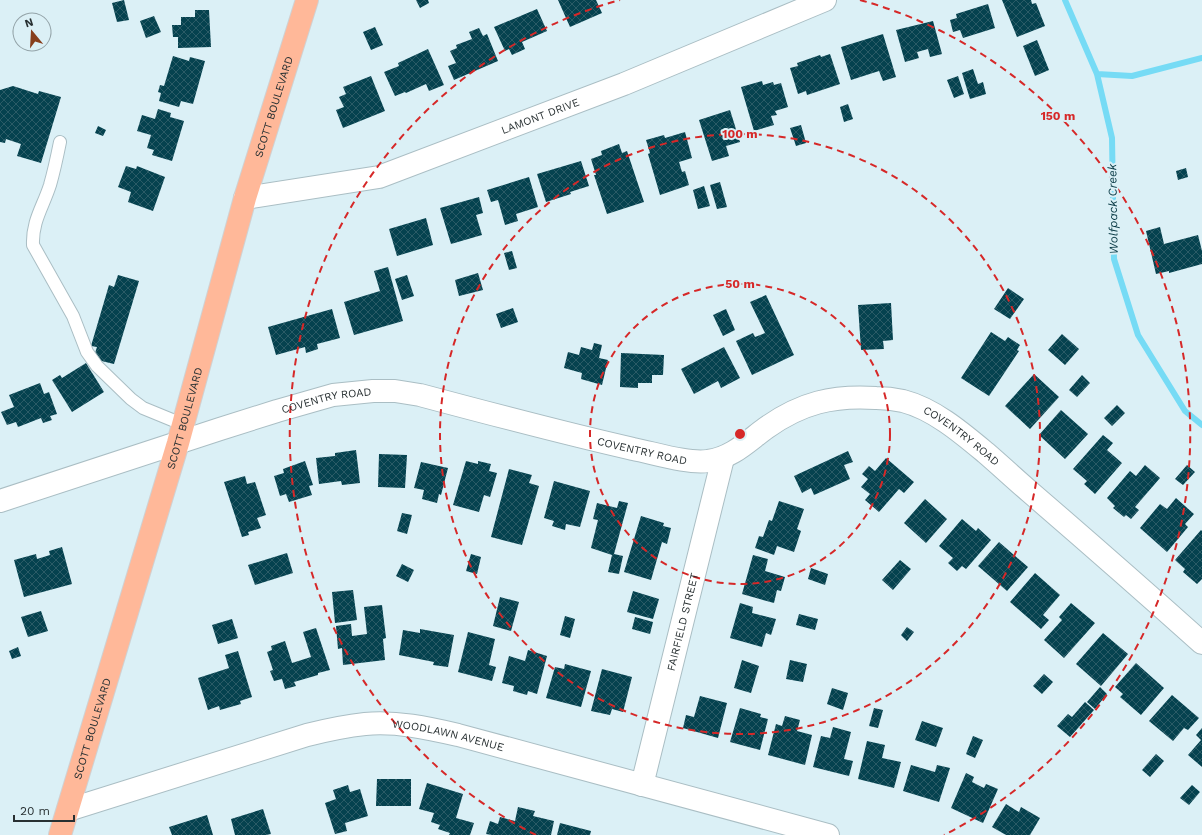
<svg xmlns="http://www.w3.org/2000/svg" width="1202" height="835" font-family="'Work Sans',sans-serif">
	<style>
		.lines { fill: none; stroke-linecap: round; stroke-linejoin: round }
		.stream { stroke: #76dbf5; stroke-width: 6 }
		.building { fill: url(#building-cross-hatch) }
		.lane-casing { stroke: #aabec4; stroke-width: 14 }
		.street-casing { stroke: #aabec4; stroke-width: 24 }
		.highway-casing { stroke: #d0d1d2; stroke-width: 24 }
		.lane { stroke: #fff; stroke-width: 12 }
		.street { stroke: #fff; stroke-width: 22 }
		.highway { stroke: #ffb899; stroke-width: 22 }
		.ring { fill: none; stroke: #d62828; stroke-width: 2; stroke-dasharray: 7 5 }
		.labels { text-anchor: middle; stroke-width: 4; stroke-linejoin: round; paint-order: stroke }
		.street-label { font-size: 11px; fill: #283032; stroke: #dbf0f6 }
		.water-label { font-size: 12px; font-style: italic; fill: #063843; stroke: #dbf0f6 }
		.centre { fill: #d62828; stroke: #dbf0f6; stroke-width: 2 }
		.ring-label { font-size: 12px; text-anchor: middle; font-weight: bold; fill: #d62828; stroke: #dbf0f6; stroke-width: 4; stroke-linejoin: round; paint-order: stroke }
	</style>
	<defs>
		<pattern id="building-cross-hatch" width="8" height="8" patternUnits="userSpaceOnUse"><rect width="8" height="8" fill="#05424f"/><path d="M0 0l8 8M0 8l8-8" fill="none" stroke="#2a5b66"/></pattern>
	</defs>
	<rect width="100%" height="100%" fill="#dbf0f6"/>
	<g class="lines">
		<path class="stream" d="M1065,0L1097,74L1112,138L1114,259L1138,335L1185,411L1202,425
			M1097,74L1132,76L1202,58"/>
	</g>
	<path class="building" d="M124,0L129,20L117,22L112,3Z
		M416,0H428L429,3L420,8Z
		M558,0H596L602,13L570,27Z
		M1002,0H1031L1032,4L1036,3L1045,26L1017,37Z
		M988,4L995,28L963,38L960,30L953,32L950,20L957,18L956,14Z
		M537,9L547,31L522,42L525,49L512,55L509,49L505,51L494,27Z
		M195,10H209L211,47L178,48V37H173L172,25H181V17H195Z
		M154,16L161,32L146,38L140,21Z
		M933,21L942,54L930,57L928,49L917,52L919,58L905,62L896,30Z
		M375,27L383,45L371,50L363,32Z
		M479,28L483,36L487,34L498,61L454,80L448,66L456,63L450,51L457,48L456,45L472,39L469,32Z
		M883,34L896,77L883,81L879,71L851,80L841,47Z
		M1037,40L1049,70L1035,76L1023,46Z
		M428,49L444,85L429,91L426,84L406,93L405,92L395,96L384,72L399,66L398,63Z
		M830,54L840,84L807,95L806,91L798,94L790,68L798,66L797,63L820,55L821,57Z
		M173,56L189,61L190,57L205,61L193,104L181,101L179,107L159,101L161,93L158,92L160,85L164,86Z
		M973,69L978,84L983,82L986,94L970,99L962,73Z
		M371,76L385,111L343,128L336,110L344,107L339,97L346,94L343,87Z
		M958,76L964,94L954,98L947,80Z
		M762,81L763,85L773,82L774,85L781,83L788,107L775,111L777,115L771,116L774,125L754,131L741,87Z
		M13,86L38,94L39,91L61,97L41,163L17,156L21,144L6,139L5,143L0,142V90Z
		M848,104L853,119L844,122L840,107Z
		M158,109L171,113L170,117L184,121L172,161L152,155L154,150L147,148L151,135L137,131L142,115L155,119Z
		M730,110L740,142L726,146L729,156L712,161L699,120Z
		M801,125L806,143L796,146L790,128Z
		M98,126L106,130L103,136L95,133Z
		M685,132L692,158L679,162L682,172L685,171L689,185L660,195L648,154L650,153L646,140L664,135L665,138Z
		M619,144L622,153L627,151L644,202L607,214L594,175H596L591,159L602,155L601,151Z
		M581,161L589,186L570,192L571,194L546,202L537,174Z
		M126,166L136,169L137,166L165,177L153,211L128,202L131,192L118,187Z
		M1186,168L1188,177L1178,180L1176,171Z
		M529,177L538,207L516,214L518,221L505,225L498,200L491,202L487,190Z
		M720,182L727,207L717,209L710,185Z
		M704,186L710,206L698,209L693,190Z
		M479,197L483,213L476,215L482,235L451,244L440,208Z
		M426,218L433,245L397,256L389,229Z
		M1160,227L1164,244L1198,235L1202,251V264L1169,273V271L1156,274L1146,231Z
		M512,251L517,268L509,270L504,253Z
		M388,267L403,321L354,335L344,302L380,291L374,271Z
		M478,273L483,290L459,296L455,280Z
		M118,275L139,281L114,364L93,359L97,347L91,346L109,285L114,287Z
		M407,275L414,296L402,300L395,279Z
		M1008,288L1024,299L1010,319L994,309Z
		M766,295L794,355L752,375L736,341L753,333L755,337L765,333L750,302Z
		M891,303L893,340L883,341L884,349L861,350L858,305Z
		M513,308L518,322L501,328L496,314Z
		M332,309L340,338L317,344L318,349L306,353L305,347L276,355L268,327Z
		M726,309L735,330L723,336L713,315Z
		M991,332L1005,341L1008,337L1020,345L1017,350L1019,351L989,396L961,378Z
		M1062,334L1079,349L1065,365L1048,350Z
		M594,343L602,345L599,358L608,360L602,385L581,379L582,373L564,368L568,352L579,355L581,347L592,350Z
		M724,347L740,378L721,388L718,381L694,394L681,369Z
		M621,353L664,355L663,375H652V383H638V388L620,387Z
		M86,363L104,392L72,412L52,380L60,375L62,378Z
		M1034,374L1059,397L1030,429L1005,406Z
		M1082,375L1090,383L1077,397L1069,390Z
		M40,383L44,394L49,392L57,414L50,416L52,420L43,423L41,418L18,427L16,422L7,425L1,412L14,407L9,395Z
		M1117,405L1125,413L1112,426L1104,418Z
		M1061,410L1088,434L1065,459L1039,435Z
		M1103,435L1113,443L1107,450L1122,463L1095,494L1084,484L1087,481L1073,469Z
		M356,450L360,483L342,485L341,481L319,484L316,458L335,456V453Z
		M848,451L853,462L844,465L850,479L814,495L811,488L802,493L794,476Z
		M379,454L407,455L405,488L378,487Z
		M886,458L914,482L904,493L899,489L879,512L865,500L870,494L861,487L868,479L862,474L869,466L875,471Z
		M305,461L313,485L309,486L312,495L289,502L286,494L280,496L274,476L284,473L283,469Z
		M466,461L478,464V461L491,464L489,471L497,473L490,497L484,495L479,512L453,505Z
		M421,462L448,468L441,495L439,494L437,503L422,499L424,490L414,488Z
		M1145,465L1160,478L1135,507L1139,510L1131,519L1126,515L1124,517L1113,508L1115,506L1107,498L1130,471L1136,476Z
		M1187,465L1195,472L1183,485L1175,479Z
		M509,469L532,475L529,483L539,486L522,545L491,537Z
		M245,476L247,484L255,482L266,515L257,518L261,528L248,532L249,535L242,537L224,482Z
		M554,481L590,491L580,527L566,524L565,530L552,526L554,521L544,518Z
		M1176,498L1194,514L1185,524L1188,527L1167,552L1140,528L1160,504L1167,509Z
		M925,499L947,519L926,543L904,523Z
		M619,501L628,503L614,554L623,556L619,574L608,572L612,555L591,548L598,520L593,519L597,503L617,508Z
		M779,501L804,509L797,529L801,531L794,552L777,546L774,555L755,548L759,536L763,537L769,520L772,521Z
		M402,513L412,515L407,534L397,531Z
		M641,516L664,523L663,526L671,528L667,544L662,542L651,580L624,572Z
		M962,519L976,531L978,528L991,540L966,569L962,566L957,571L948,563L953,558L939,546Z
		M1201,530L1202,531V579L1197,584L1183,572L1185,569L1175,560Z
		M999,542L1028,567L1007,591L978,566Z
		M62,547L72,584L24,597L14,560L36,554L37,559L50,555L49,551Z
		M287,553L293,573L255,585L248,565Z
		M471,554L481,557L477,574L466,571Z
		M753,555L768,559L765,571L785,577L781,591L777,590L774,603L742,594Z
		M900,560L911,569L893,590L882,580Z
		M402,564L414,570L408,582L396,576Z
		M811,568L828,574L825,585L808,579Z
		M1035,573L1060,595L1043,615L1049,620L1041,629L1010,602Z
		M353,590L357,620L335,623L332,592Z
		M633,591L659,599L653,619L627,612Z
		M500,597L519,602L511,631L493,626Z
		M740,603L753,607L752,613L776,619L771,635L766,633L762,647L730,638Z
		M1071,603L1095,623L1064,658L1044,640L1062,620L1059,617Z
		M382,605L386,638L383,639L385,660L343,665L342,648L338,649L336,626L351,624L352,636L367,634L364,607Z
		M41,611L48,631L28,637L21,617Z
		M799,614L818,619L815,630L796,625Z
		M565,616L575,619L570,638L560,635Z
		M635,617L653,622L650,634L632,629Z
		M232,619L238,638L218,644L212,625Z
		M907,627L914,632L907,641L901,635Z
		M316,628L330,670L318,673V675L294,682L296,686L285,689L282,679L274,681L270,671L273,670L267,652L272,650L271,646L285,641L292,663L311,657L303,632Z
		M420,629L454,635L448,667L433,665L434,662L399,655L403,630L420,633Z
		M468,632L495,639L489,665L496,667L492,681L458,672Z
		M1103,633L1128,654L1101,686L1076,664Z
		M18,647L21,656L12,659L9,651Z
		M528,650L547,656L537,694L528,691L527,695L513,691L514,686L502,683L509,656L525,661Z
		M238,651L252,697L240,701L241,704L220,710L219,706L208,710L198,678L229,668L225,655Z
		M742,660L759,666L751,693L734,688Z
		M790,660L807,664L803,682L786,679Z
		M1136,663L1164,688L1141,715L1120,697L1123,694L1115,687Z
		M565,664L591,671L581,707L546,698L555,667L564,669Z
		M602,669L632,677L623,712L612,709L610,715L591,711Z
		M1044,674L1053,682L1042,694L1033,686Z
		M1100,687L1107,694L1095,709L1087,702Z
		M832,688L848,693L843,710L827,704Z
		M1172,695L1199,718L1188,730L1184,728L1173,741L1149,721Z
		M700,696L727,703L718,738L683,728L686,715L694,717Z
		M1085,702L1094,710L1070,737L1057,726L1068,714L1072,717Z
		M740,708L761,714L760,717L768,719L760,750L730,742Z
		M874,708L883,710L878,728L869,726Z
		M785,716L800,720L797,731L812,735L805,765L768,755L776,724L782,726Z
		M922,721L943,728L936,747L915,740Z
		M833,727L851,732L844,759L853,761L849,776L813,767L821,736L830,738Z
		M1202,728V767L1188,755L1201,740L1196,735Z
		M973,736L983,740L975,758L966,754Z
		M867,741L885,745L882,758L901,762L894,788L858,779Z
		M1156,754L1164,761L1150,777L1142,770Z
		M911,765L935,772L937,765L950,768L939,802L903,791Z
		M966,773L974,777L972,782L984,788L986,784L998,789L983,823L951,808Z
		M377,779H411V806H376Z
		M427,783L463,794L456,818L474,823L470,835H449L450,833L438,829L440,825L431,822L434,813L419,809Z
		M348,785L350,792L360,789L368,816L345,823L347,831L335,834L325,803L336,799L333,790Z
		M1192,785L1200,792L1189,805L1180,798Z
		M1006,804L1019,812L1021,807L1040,818L1030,835H1006L992,827Z
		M518,807L535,811L533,816L554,821L551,835H492L486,834L490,821L498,824L500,817L515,821Z
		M263,809L271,834L266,835H235L231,819Z
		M207,815L213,835H172L169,827Z
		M560,823L591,831L590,835H557Z"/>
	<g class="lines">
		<defs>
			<path id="lane" d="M60,142C57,157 54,171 50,185C43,207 32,221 33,245L73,316L87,352L97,366L131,399L143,408L182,424"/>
			<g id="street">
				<path id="s1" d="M245,198L379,177L624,84L825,0"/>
				<path id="s2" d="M0,501L220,429L277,411L333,395L373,391H395L420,395C491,414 562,433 633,449C654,453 688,464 708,461C732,458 748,441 766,428C801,403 833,395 876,398C885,398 894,399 903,401C934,409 962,433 986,453C1001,466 1015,479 1030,492C1088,542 1145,592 1202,643"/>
				<path id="s3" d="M642,785L723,458"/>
				<path id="s4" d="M68,810L307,735C327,730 346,726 365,724C396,721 428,728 458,735L828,835"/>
			</g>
			<g id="highway">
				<path id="s5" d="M60,835L178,443L245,198L307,0"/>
			</g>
		</defs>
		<use href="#lane" class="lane-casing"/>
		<use href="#street" class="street-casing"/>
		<use href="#highway" class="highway-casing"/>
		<use href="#lane" class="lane"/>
		<use href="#street" class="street"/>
		<use href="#highway" class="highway"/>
	</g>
	<g class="ring">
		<circle cx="740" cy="434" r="150"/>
		<circle cx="740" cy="434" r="300"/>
		<path d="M536 835A450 450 0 0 1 620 0M860 0A450 450 0 0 1 944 835"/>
	</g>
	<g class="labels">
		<g class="street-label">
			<text dy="4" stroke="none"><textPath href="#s5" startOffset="759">SCOTT BOULEVARD</textPath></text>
			<text dy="4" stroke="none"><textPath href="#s1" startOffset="308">LAMONT DRIVE</textPath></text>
			<text dy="4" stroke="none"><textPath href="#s2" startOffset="342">COVENTRY ROAD</textPath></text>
			<text dy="4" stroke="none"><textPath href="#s5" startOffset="435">SCOTT BOULEVARD</textPath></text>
			<text dy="4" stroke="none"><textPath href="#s2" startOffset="1013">COVENTRY ROAD</textPath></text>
			<text dy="4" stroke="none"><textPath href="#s2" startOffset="666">COVENTRY ROAD</textPath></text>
			<text dy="4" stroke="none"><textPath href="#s3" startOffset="168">FAIRFIELD STREET</textPath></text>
			<text dy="4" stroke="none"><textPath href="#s5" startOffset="111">SCOTT BOULEVARD</textPath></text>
			<text dy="4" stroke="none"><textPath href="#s4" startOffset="394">WOODLAWN AVENUE</textPath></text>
		</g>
		<g class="water-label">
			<text transform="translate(1113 209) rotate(-91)" y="4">Wolfpack Creek</text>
		</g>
	</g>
	<circle cx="740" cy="434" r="6" class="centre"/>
	<g class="ring-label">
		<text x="1058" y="120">150 m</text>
		<text x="740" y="138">100 m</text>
		<text x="740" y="288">50 m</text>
	</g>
	<g transform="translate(32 32) rotate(342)"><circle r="19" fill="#dbf0f6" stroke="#93a3a8"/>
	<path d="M0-3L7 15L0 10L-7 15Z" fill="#873f1d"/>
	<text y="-6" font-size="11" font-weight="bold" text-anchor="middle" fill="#283032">N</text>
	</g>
	<path d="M14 815v6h60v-6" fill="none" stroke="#283032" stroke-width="2"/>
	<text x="20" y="815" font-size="12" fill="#283032" stroke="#dbf0f6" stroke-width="3" paint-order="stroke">20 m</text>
</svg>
